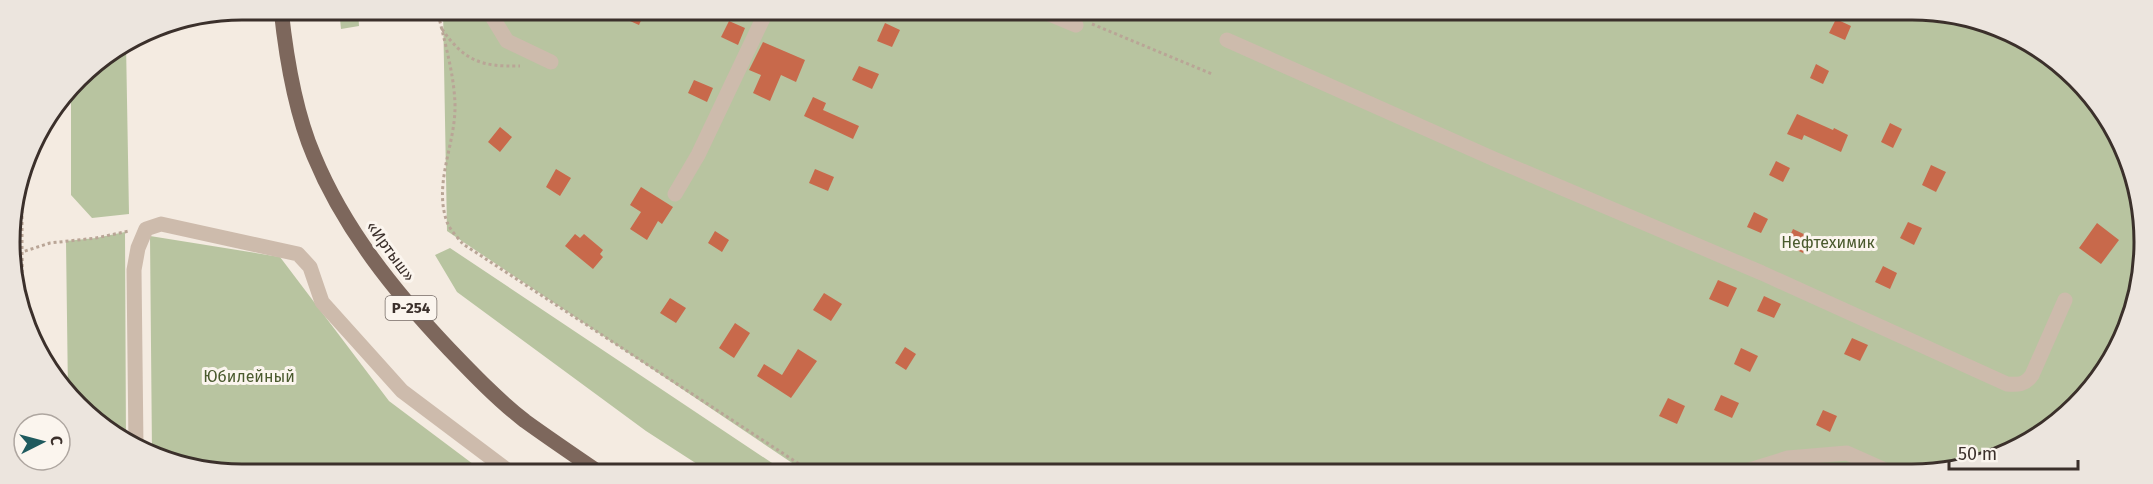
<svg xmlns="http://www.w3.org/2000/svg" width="2153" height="484" font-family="'Fira Sans',sans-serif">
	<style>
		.green { fill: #b8c4a0 }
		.building { fill: #c8694b }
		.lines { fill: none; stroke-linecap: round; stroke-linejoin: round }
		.path { stroke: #b9a596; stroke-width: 3; stroke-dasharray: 3 3; stroke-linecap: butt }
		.minor { stroke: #cdbbac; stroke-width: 15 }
		.major { stroke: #7d675c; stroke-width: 15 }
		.rail { stroke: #3b302b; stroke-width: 4.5; stroke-dasharray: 1.5 4.5; stroke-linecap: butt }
		.labels { text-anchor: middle; stroke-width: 6; stroke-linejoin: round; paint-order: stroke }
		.shield { fill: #fbf5ee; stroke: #756b66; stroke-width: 1.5 }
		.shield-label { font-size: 15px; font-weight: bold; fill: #3b302b }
		.park-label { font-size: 16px; fill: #4a5a2e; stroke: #fbf5ee }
		.street-label { font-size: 16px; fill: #3b302b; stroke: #fbf5ee }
		.rim { fill: none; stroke: #3b302b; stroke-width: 3 }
	</style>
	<rect width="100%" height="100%" fill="#f4ebe1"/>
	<path class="green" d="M339,9H358L359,26L341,29Z
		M443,9L1942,11L2028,40L2096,100L2136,182L2142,273L2120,345L2076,407L2014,451L1941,473H807L447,231Z
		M126,43L129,214L92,218L71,195V90L88,67Z
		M125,232L126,444L68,394L66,241L96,238Z
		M150,236L280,257L389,401L485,473H211L152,453Z
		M450,248L787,473H711L646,431L457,292L435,255Z"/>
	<path class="building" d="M603,9H646L639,25Z
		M1836,19L1851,26L1845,40L1829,33Z
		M729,21L745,28L738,45L721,37Z
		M885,23L900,30L892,47L877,41Z
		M763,42L805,60L796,82L781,75L770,101L753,93L761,75L749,70Z
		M1816,64L1829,71L1823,84L1810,78Z
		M859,66L879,74L872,89L852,80Z
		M694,80L713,88L707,102L688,93Z
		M813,97L826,103L823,110L859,126L853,139L804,116Z
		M1797,114L1833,130L1834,128L1848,135L1841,152L1804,135L1802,140L1787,134Z
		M1890,123L1902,129L1893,148L1881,142Z
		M500,127L512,137L500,152L488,142Z
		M1776,161L1790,168L1783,182L1769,175Z
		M1931,165L1946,172L1936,192L1922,185Z
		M556,169L571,178L560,196L546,187Z
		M815,169L834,177L828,191L809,183Z
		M641,187L673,207L662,224L658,221L647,240L630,229L641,212L630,205Z
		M1754,212L1768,219L1761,233L1747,227Z
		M1908,222L1922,228L1914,245L1900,238Z
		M2097,223L2119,240L2101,264L2079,248Z
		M1793,229L1810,237L1803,253L1786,245Z
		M715,231L729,240L722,252L708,243Z
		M575,234L580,238L584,234L603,250L600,254L603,257L593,269L565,246Z
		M1883,266L1897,273L1890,289L1875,282Z
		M1718,280L1737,288L1728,307L1709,299Z
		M824,293L842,304L831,321L813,310Z
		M1764,296L1781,304L1774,318L1757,311Z
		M670,298L686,308L676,323L660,313Z
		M735,323L750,333L734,358L719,348Z
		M1852,338L1868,345L1860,361L1844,354Z
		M905,347L916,354L906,370L895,363Z
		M1741,348L1758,356L1750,372L1734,364Z
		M798,349L817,361L791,398L757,376L764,364L782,375Z
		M1721,395L1739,403L1732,418L1714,410Z
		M1668,398L1685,406L1677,424L1659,416Z
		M1823,410L1837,416L1830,432L1816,425Z"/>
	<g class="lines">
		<path class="path" d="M437,9C444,40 454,73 455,104C456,144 433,183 447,222C450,230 458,238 463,244L813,473
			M1092,24L1212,74
			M442,29C464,61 482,67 520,66
			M22,180V252
			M23,315L22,252L50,243L96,238L129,231"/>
		<path class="minor" d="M1040,10L1076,25
			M493,18L507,41L551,62
			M1227,40L1494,159L1762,273L2007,384C2018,385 2025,385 2032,375L2065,300
			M675,194L698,155L767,10
			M136,447L134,270L138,248L146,229L161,224L298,254L310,267L322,302L402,391L511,473
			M1740,473L1788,458L1847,453L1892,473"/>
		<path class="major" d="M281,9C286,56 295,112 314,156C344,229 395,292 449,349C473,374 498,400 525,421C550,439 575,456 600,473"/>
		<path class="rail" d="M12,219V250"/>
	</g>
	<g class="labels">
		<rect class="shield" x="385.5" y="296" width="51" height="24" rx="4.5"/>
		<g class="shield-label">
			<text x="411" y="313">Р-254</text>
		</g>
		<g class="park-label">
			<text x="1828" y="248">Нефтехимик</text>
			<text x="249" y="382">Юбилейный</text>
		</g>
		<g class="street-label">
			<text transform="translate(391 251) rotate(54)" y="6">«Иртыш»</text>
		</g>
	</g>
	<path d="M0 0H2153V484H0ZM242 20H1912A222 222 0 0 1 2134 242V242A222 222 0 0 1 1912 464H242A222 222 0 0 1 20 242V242A222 222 0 0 1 242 20Z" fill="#ece5de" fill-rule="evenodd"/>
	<path class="rim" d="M242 20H1912A222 222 0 0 1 2134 242V242A222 222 0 0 1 1912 464H242A222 222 0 0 1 20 242V242A222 222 0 0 1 242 20Z"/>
	<g transform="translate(42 442) rotate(84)"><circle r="28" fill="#fbf5ee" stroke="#aea6a0" stroke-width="1.5"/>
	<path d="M0-4.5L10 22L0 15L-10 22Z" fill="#1f5a5e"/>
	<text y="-9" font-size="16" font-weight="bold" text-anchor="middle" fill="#3b302b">С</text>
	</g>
	<path d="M1949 460v9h129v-9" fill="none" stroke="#3b302b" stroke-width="3"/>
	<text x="1958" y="460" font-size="18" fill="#3b302b" stroke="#fbf5ee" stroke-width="4.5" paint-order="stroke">50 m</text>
</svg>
